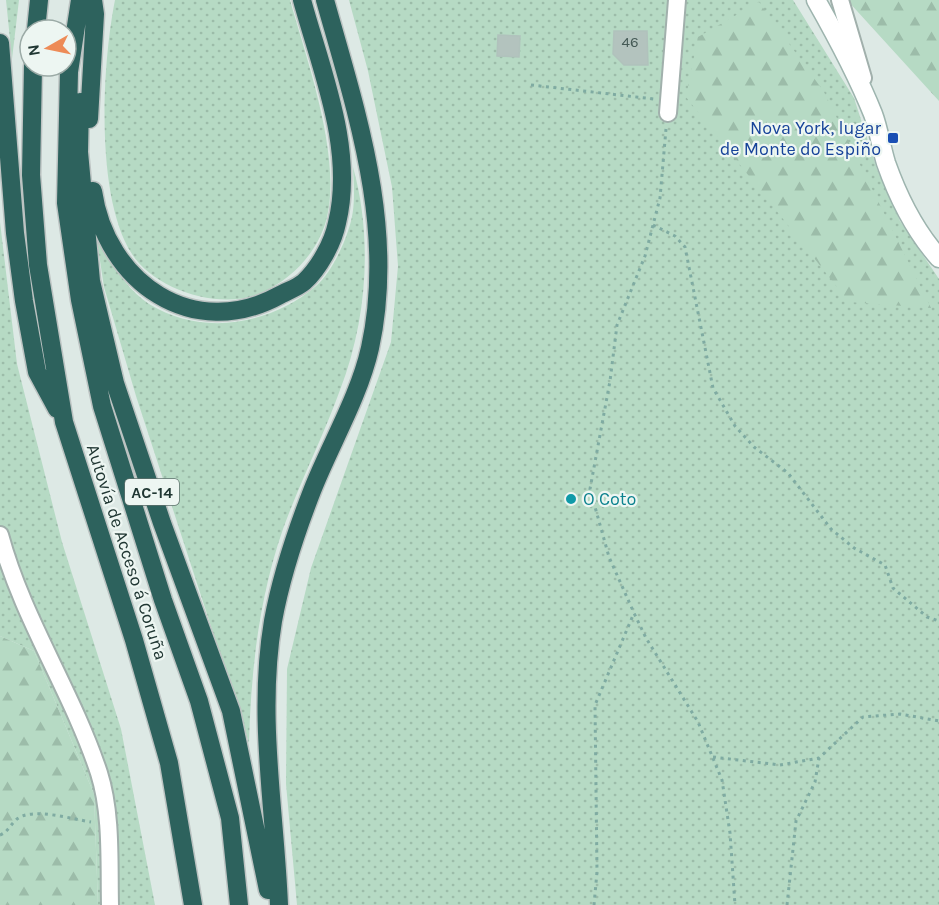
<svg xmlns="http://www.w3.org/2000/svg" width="939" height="905" font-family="Karla,sans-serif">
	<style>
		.grass { fill: url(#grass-dots) }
		.forest { fill: url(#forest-firs) }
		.building { fill: #b3c3be; stroke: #b0c2bc; stroke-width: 1.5 }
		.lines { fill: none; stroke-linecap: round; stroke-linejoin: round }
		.street-casing { stroke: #a1b0ac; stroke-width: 20 }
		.secondary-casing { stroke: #9db4ae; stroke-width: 21 }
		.highway-casing { stroke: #bcc3c2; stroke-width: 21 }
		.path { stroke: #7faba2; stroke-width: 3; stroke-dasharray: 3 4.5; stroke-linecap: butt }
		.street { stroke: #fff; stroke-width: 16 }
		.secondary { stroke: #fff; stroke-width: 18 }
		.highway { stroke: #2d625d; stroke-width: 18 }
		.transit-dot { fill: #1a4fb4; stroke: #edf6f2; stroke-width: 2 }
		.culture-dot { fill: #0f9aa8; stroke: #edf6f2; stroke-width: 2 }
		.labels { text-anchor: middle; stroke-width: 4.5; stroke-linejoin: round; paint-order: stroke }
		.number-label { font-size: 15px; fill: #455a56 }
		.shield { fill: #edf6f2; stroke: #5e706c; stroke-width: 1.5 }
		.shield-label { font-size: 16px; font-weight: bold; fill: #203733 }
		.transit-label { font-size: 18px; fill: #164399; stroke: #edf6f2; text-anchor: end }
		.culture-label { font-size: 18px; fill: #0d838f; stroke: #edf6f2; text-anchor: start }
		.street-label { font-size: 18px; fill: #203733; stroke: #edf6f2 }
	</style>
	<defs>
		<pattern id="grass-dots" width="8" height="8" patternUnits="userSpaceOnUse" patternTransform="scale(1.5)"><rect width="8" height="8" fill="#b6dac4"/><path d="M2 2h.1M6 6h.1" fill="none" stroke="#9cbca9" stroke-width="1.8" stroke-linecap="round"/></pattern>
		<pattern id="forest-firs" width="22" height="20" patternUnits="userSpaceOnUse" patternTransform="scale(1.5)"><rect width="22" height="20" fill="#b6dac4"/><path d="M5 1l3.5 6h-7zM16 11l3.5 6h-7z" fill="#9cbca9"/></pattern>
	</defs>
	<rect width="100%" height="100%" fill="#dde9e5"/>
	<path class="grass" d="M6,0H19L12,59Z
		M115,0H290C307,61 343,160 326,221C317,253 291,280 261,293C221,311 155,290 132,254C95,197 102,65 115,0Z
		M349,0H793L854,98L877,169L900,221L939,279V905H297L286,784L287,669L311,568L391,342L398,266L392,187L368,71Z
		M353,167C373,239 367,320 340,390C323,437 300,482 283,529C259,598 251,670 249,743L136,396L104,287L97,241C112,263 127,290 149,304C202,337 270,325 316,286C330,274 342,249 348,231C356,210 354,189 353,167Z
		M0,222L17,364L62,542L121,729L155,905H98L94,794L34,651L0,636Z"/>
	<path class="forest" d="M847,0H939V101Z
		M759,2L824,92L931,308L849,302L686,97L698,37Z
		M0,636L34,651L94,794L98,905H0Z"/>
	<path class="building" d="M614,31H647L648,65H624L613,54Z
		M498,35L520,36L519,57L497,56Z"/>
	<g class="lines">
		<defs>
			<path id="street" d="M840,0L863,78
				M668,113L677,0
				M0,535C23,620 72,691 99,773C112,814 109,862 110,905"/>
			<path id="secondary" d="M816,0C837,37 857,74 873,114C879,130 881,147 886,163C898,197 915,231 939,258"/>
			<path id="highway" d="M80,0L69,72L66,203L80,300L102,406L163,600L199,701L230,818L239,905
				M36,30L39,0
				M0,43L15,233L24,301L37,372L57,409
				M33,66L31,175L38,265L64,422L134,640L169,763L193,905
				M80,102L79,152L91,281L115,383L162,523L231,711L268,890
				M89,119L95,14L93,0
				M93,191C106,282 193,343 280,295C287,291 297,288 304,282C319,268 333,243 337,223C355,149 321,70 302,0
				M279,905C275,810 257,716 273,621C281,577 296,532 312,491C330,445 359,397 370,348C396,229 357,114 325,0"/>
		</defs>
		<use href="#street" class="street-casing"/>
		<use href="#secondary" class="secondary-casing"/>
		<use href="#highway" class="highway-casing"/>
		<path class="path" d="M531,85L654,99
			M666,129L660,198L645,256L617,325L610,381L590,489L609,557L634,613L646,638L698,722L722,780L730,833L735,905
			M653,225L675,236L685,247L713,388L735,426L754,447L788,473L831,529L854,548L885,565L893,588L927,617L939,621
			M713,757L780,765L819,758L863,717L900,714L939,721
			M0,835C8,832 10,825 17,819C32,807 72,819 91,822
			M594,905L597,872L595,705L634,613
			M787,905L796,821L815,782L819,758"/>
		<use href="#street" class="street"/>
		<use href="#secondary" class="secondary"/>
		<use href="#highway" class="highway"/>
	</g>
	<rect class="transit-dot" x="887" y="132" width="12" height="12" rx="3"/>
	<circle class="culture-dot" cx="571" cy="499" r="6"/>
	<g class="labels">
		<g class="number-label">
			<text x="630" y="47">46</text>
		</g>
		<rect class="shield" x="125" y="479" width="54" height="26" rx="4.5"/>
		<g class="shield-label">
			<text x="152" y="498">AC-14</text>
		</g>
		<g class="transit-label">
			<text x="881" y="134">Nova York, lugar<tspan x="881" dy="21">de Monte do Espiño</tspan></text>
		</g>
		<g class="culture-label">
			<text x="583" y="505">O Coto</text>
		</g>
		<g class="street-label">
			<text transform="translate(127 552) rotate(72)" y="6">Autovía de Acceso á Coruña</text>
		</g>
	</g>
	<g transform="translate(48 48) rotate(261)"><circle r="28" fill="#edf6f2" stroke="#9baaa6" stroke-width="1.5"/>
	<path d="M0-4.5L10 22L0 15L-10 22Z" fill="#ed8b57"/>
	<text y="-9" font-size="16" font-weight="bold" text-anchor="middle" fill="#203733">N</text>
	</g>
</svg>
